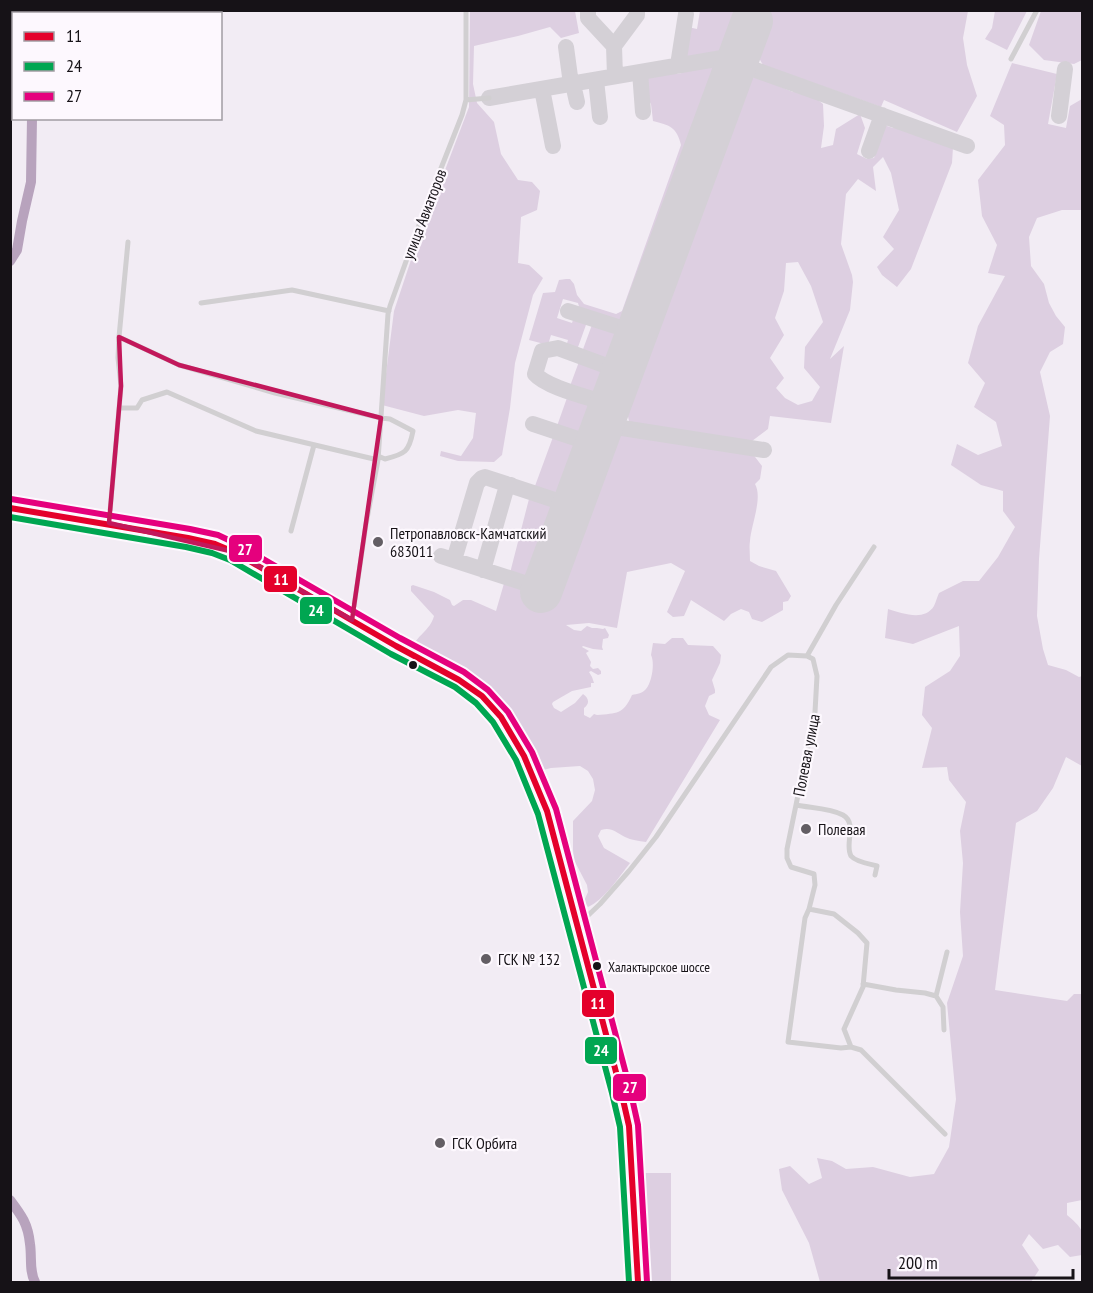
<svg xmlns="http://www.w3.org/2000/svg" width="1093" height="1293" font-family="'PT Sans Narrow',sans-serif">
	<style>
		.green { fill: #ddcfe1; fill-rule: evenodd }
		.lines { fill: none; stroke-linecap: round; stroke-linejoin: round }
		.stream { stroke: #b8a3bd; stroke-width: 1.5 }
		.river { stroke: #b8a3bd; stroke-width: 10 }
		.taxiway { stroke: #d4d0d6; stroke-width: 16 }
		.runway { stroke: #d4d0d6; stroke-width: 42 }
		.street { stroke: #d1cfd1; stroke-width: 5 }
		.secondary { stroke: #d1cfd1; stroke-width: 8 }
		.bus-1-casing { stroke: #fdf8fe; stroke-width: 10 }
		.bus-2-casing { stroke: #fdf8fe; stroke-width: 10 }
		.bus-3-casing { stroke: #fdf8fe; stroke-width: 10 }
		.bus-1 { stroke: #e4002b; stroke-width: 6 }
		.bus-2 { stroke: #00a651; stroke-width: 6 }
		.bus-3 { stroke: #e5007d; stroke-width: 6 }
		.marked { fill: none; stroke: #c2185b; stroke-width: 4.5; stroke-linejoin: round }
		.poi-dot { fill: #635e64; stroke: #fdf8fe; stroke-width: 2 }
		.bus-dot { fill: #161217; stroke: #fdf8fe; stroke-width: 2 }
		.labels { text-anchor: middle; stroke-width: 4.5; stroke-linejoin: round; paint-order: stroke }
		.bus-label { font-size: 14px; fill: #161217; stroke: #fdf8fe; text-anchor: start }
		.street-label { font-size: 16px; fill: #161217; stroke: #fdf8fe }
		.poi-label { font-size: 16px; fill: #161217; stroke: #fdf8fe; text-anchor: start }
		.line-badge { stroke: #fdf8fe; stroke-width: 2 }
		.badge-label { font-size: 16px; text-anchor: middle; font-weight: bold; fill: #fff }
	</style>
	<rect width="100%" height="100%" fill="#f2ecf4"/>
	<path class="green" d="M470,11H575L579,33L561,38L550,27L518,36L474,46L473,84L477,103L494,122L501,154L518,180L532,182L540,191L537,210L521,217L518,263L529,265L543,278L533,295L515,363L510,408L502,455L494,462L458,461L440,456L441,451L461,456L473,438L476,413L458,410L424,416L382,405L394,311L412,257L469,107Z
		M700,11H968L963,38L967,65L977,96L957,132L884,100L881,107L763,65L756,53L766,23L739,14L724,53L689,60L683,56L688,27L697,29Z
		M995,11H1027L1007,50L985,39L992,28Z
		M1041,11H1082V60L1074,64L1044,60L1029,45Z
		M1012,63L1057,74L1048,124L1066,128L1070,106L1082,99V210H1062L1037,218L1029,237L1031,266L1044,284L1049,303L1056,316L1065,327L1063,344L1050,352L1040,372L1050,416L1039,559L1037,616L1043,649L1048,665L1066,670L1079,677L1082,676V766L1066,757L1053,788L1037,811L1016,823L995,990L1067,1001L1074,994H1082V1200L1067,1203V1215C1086,1231 1083,1232 1082,1255L1070,1257L1058,1245L1043,1249L1029,1234L1022,1245L1039,1270L1031,1282H820L809,1243L782,1190L779,1169L790,1166L809,1184L822,1178L817,1158L832,1161L846,1169L873,1167L910,1177L934,1174L949,1147L956,1099L947,1003L963,956L960,912L963,863L960,831L966,802L949,780L947,767L922,768L932,728L922,715L925,687L950,671L960,656L959,626L913,644L885,638L888,609C902,613 924,622 934,606C936,602 937,597 939,593L963,581H979L998,557L1015,527L1003,511V491L981,485L951,465L957,444L978,455L1002,446L996,422L974,407L985,383L968,363L978,326L1005,276L988,273L997,245L982,216L978,180L1005,145L1004,125L990,116Z
		M711,65L718,69L625,325H621L583,312L580,310L578,303L563,299L557,318L572,323L574,317L587,322L577,350L566,347L568,340L551,335L548,345L529,340L543,293L555,292L559,280L566,279H570L574,284L577,295L584,304L616,314L622,311L681,145C677,127 669,125 653,121L651,104L646,96L645,79L650,73L672,70L676,74L682,73L688,68Z
		M755,76L793,92L804,89L823,104L824,126L821,148L833,145L836,129L860,114L865,128L857,154L867,159L874,158L878,148V135L884,125L893,128L898,125L939,137L953,147L952,163L911,269L897,287L882,275L877,267L894,249L883,237L899,210L891,173L883,157L873,167L876,191L858,179L846,194L841,244L852,275L853,282L850,310L830,359L844,346L831,423L770,416L768,429L752,441L635,425L629,421L626,408L744,84ZM798,262L811,286L823,322L805,347L804,368L820,387L812,401L798,405L785,398L776,388L784,378L770,358L784,335L775,318L784,291L786,263Z
		M593,322L622,333L611,363L582,352Z
		M580,359L608,370L598,396L570,386Z
		M568,395L595,405L583,436L557,426Z
		M626,432L752,453L762,466L760,479L755,484C763,498 751,525 750,541C749,547 750,554 750,561L759,566L776,571L791,596L788,601L783,602V610L762,622L752,619L749,612L741,609L731,614L724,621L691,600L684,616L673,617L667,612L685,571L671,563L627,572L617,628L589,623L566,625L574,630L581,631L587,626L592,628H597L603,629L605,628L609,635L608,638L603,639L602,647L603,650L593,649L583,646L582,647L589,651L586,653L591,662L590,666L593,669L598,668L601,671V674L598,675L591,671L589,672L592,677L594,683H591V687L572,691L553,702L552,704L554,708L561,712L575,703L583,694C589,698 590,704 584,708V715L590,718L594,714L597,715C617,713 623,715 632,695C637,694 643,693 646,689C652,682 655,663 651,655L653,643L665,644L672,638H683L688,645L713,646L721,655L720,663L712,680L715,690V693L709,696L705,706L709,715L720,720L646,842C639,841 631,840 625,837C615,832 612,827 601,830L598,836L604,848L630,863C619,877 604,900 588,907L584,901L588,892L587,885L574,860L573,850V821L592,801L595,790L593,779L588,771L580,766L551,768L539,771L536,768L513,723L488,694L479,686L415,650L413,647C416,636 430,631 434,616L411,591V586L413,585L434,592L450,600L452,605L454,606L463,600H471L496,611L505,580L555,597L613,437Z
		M553,437L580,447L561,496L535,486Z
		M530,495L558,505L531,580L510,573Z
		M638,1173H671V1282H641Z"/>
	<g class="lines">
		<path class="stream" d="M32,1282L33,1280"/>
		<path class="river" d="M63,10L65,14
			M10,261L17,250L22,221L31,182L32,118
			M10,1200C22,1216 28,1224 30,1244C32,1257 29,1271 35,1282"/>
		<path class="taxiway" d="M588,12V18L614,46
			M566,47L571,84
			M678,65L686,14
			M640,72L643,112
			M615,76L614,46L637,15V10
			M596,80L600,117
			M573,84L577,102
			M542,89L553,146
			M489,98L722,58L967,146
			M1059,116L1065,69
			M869,151L882,115
			M568,311L637,333
			M611,405C592,398 547,388 535,374L542,351L558,348L623,372
			M533,424L596,445
			M603,425L764,450
			M441,556L543,589
			M454,560L477,483L482,478L485,477L573,506
			M483,570L506,489L511,485"/>
		<path class="runway" d="M541,592L752,21"/>
		<path class="street" d="M1011,59L1037,10
			M466,100L489,98
			M201,303L292,290L389,311
			M119,337L179,365L275,393L381,418L390,419L413,431C409,452 405,454 385,459L378,456
			M119,408H137L142,400L167,392L256,431L378,460
			M109,523L121,386L118,358L119,337L128,242
			M291,531L314,445
			M352,620L366,524L378,460L388,314L390,306L423,214L462,115L466,100V10
			M807,656L813,659L817,676L815,712L787,849V858L791,867L814,874L815,885L809,909L834,914L858,933L867,943L863,987L844,1029L851,1047L861,1050L945,1134
			M796,805C811,808 830,808 843,815C858,824 844,844 851,856C856,862 870,864 877,866L875,875
			M809,909L805,918L788,1042L841,1048L851,1047
			M577,926L600,904L629,871L656,837L771,667L788,655L807,656L836,605L874,547
			M863,984L896,990L925,993L936,996L947,952
			M936,996L943,1007L944,1030"/>
		<path class="secondary" d="M10,508L188,538L215,544L234,552C289,582 342,615 396,646C429,665 467,678 492,706C516,732 534,779 547,811L621,1091L629,1126L631,1151L638,1282"/>
		<defs>
			<path id="bus-1" d="M10,508L188,538L215,544L234,552L396,646L459,680L482,696L501,717L524,756L547,811L621,1091L629,1126L638,1282"/>
			<path id="bus-2" d="M10,517L186,547L212,553L230,560L391,654L455,687L476,703L493,722L516,760L538,814L612,1093L620,1127L629,1282"/>
			<path id="bus-3" d="M11,499L190,529L218,535L237,544L400,638L464,672L488,690L508,712L532,752L556,809L630,1089L638,1125L647,1282"/>
		</defs>
		<use href="#bus-1" class="bus-1-casing"/>
		<use href="#bus-2" class="bus-2-casing"/>
		<use href="#bus-3" class="bus-3-casing"/>
		<use href="#bus-1" class="bus-1"/>
		<use href="#bus-2" class="bus-2"/>
		<use href="#bus-3" class="bus-3"/>
	</g>
	<path class="marked" d="M119,337L179,365L381,418L352,620L234,552L109,523L121,386Z"/>
	<g class="poi-dot">
		<circle cx="378" cy="542" r="6"/>
		<circle cx="806" cy="829" r="6"/>
		<circle cx="486" cy="959" r="6"/>
		<circle cx="440" cy="1143" r="6"/>
	</g>
	<g class="bus-dot">
		<circle cx="413" cy="665" r="5"/>
		<circle cx="597" cy="966" r="5"/>
	</g>
	<g class="labels">
		<g class="bus-label">
			<text x="608" y="972">Халактырское шоссе</text>
		</g>
		<g class="street-label">
			<text transform="translate(424 214) rotate(-69)" y="6">улица Авиаторов</text>
			<text transform="translate(806 755) rotate(-79)" y="6">Полевая улица</text>
		</g>
		<g class="poi-label">
			<text x="390" y="539">Петропавловск-Камчатский<tspan x="390" dy="18">683011</tspan></text>
			<text x="818" y="835">Полевая</text>
			<text x="498" y="965">ГСК № 132</text>
			<text x="452" y="1149">ГСК Орбита</text>
		</g>
	</g>
	<g class="line-badge">
		<rect x="228" y="534" width="35" height="29" rx="6" fill="#e5007d"/>
		<rect x="263" y="565" width="35" height="28" rx="6" fill="#e4002b"/>
		<rect x="299" y="596" width="34" height="29" rx="6" fill="#00a651"/>
		<rect x="581" y="989" width="34" height="29" rx="6" fill="#e4002b"/>
		<rect x="584" y="1036" width="34" height="29" rx="6" fill="#00a651"/>
		<rect x="612" y="1073" width="35" height="29" rx="6" fill="#e5007d"/>
	</g>
	<g class="badge-label">
		<text x="245" y="555">27</text>
		<text x="281" y="585">11</text>
		<text x="316" y="616">24</text>
		<text x="598" y="1009">11</text>
		<text x="601" y="1056">24</text>
		<text x="630" y="1093">27</text>
	</g>
	<rect width="1093" height="1293" fill="none" stroke="#161217" stroke-width="24"/>
	<rect x="12" y="12" width="210" height="108" fill="#fdf8fe" stroke="#a19ca2" stroke-width="1.5"/>
	<rect x="24" y="32" width="30" height="9" fill="#e4002b" stroke="#a19ca2" stroke-width="1.5"/>
	<text x="66" y="42" font-size="18" fill="#161217">11</text>
	<rect x="24" y="62" width="30" height="9" fill="#00a651" stroke="#a19ca2" stroke-width="1.5"/>
	<text x="66" y="72" font-size="18" fill="#161217">24</text>
	<rect x="24" y="92" width="30" height="9" fill="#e5007d" stroke="#a19ca2" stroke-width="1.5"/>
	<text x="66" y="102" font-size="18" fill="#161217">27</text>
	<path d="M889 1269v9h184v-9" fill="none" stroke="#161217" stroke-width="3"/>
	<text x="898" y="1269" font-size="18" fill="#161217" stroke="#fdf8fe" stroke-width="4.5" paint-order="stroke">200 m</text>
</svg>
